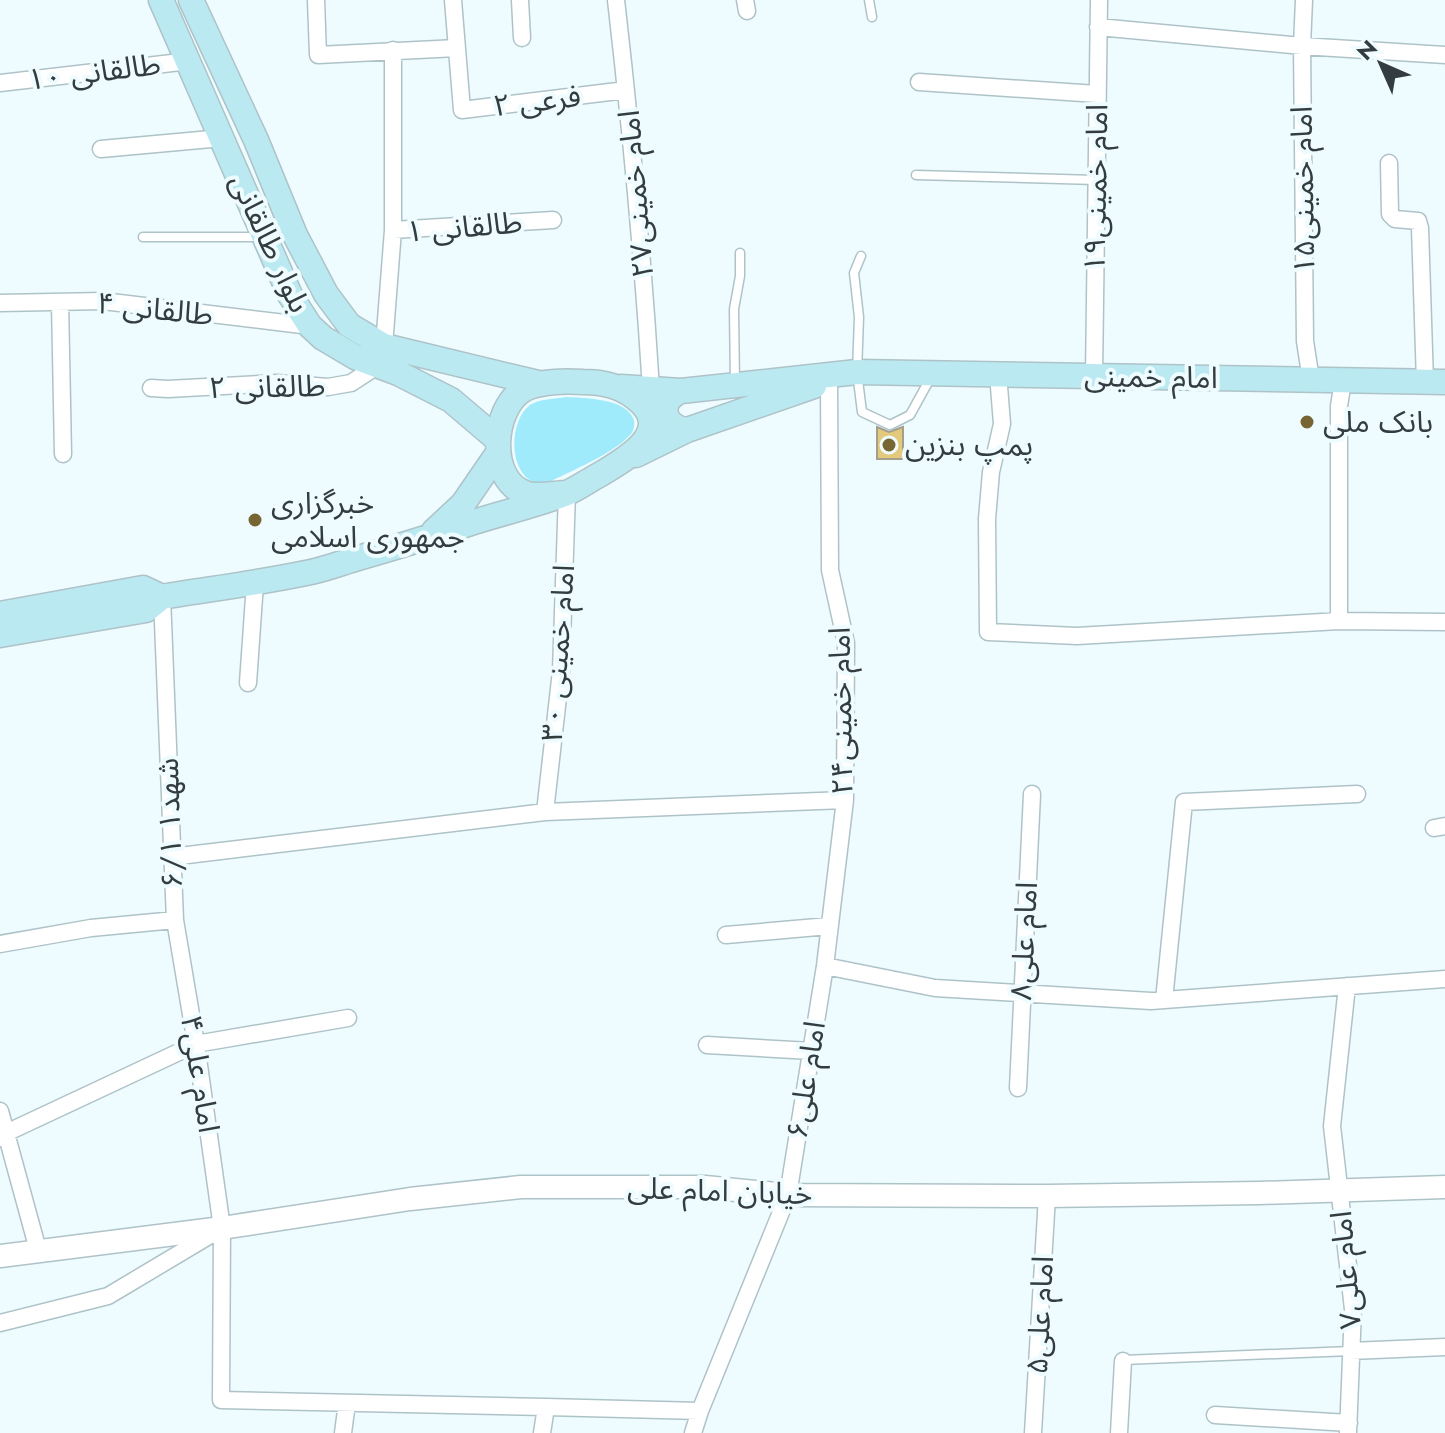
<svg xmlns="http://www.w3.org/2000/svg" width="1445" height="1433" font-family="Jost,'Noto Sans Arabic',sans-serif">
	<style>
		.green { fill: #9feafb }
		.building { fill: #e2c97c; stroke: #a39e8e; stroke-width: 2 }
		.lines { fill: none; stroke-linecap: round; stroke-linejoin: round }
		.service-casing { stroke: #aec3c8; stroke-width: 11 }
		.minor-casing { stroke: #aec3c8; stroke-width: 19 }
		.tertiary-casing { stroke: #aec3c8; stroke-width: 25 }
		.secondary-casing { stroke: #aec3c8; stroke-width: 27 }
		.service { stroke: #fff; stroke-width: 8 }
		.minor { stroke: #fff; stroke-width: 16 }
		.tertiary { stroke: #fff; stroke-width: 22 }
		.secondary { stroke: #bbe9f1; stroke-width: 24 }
		.poi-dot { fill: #776634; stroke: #effcff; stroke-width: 3 }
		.labels { text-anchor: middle; stroke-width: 8; stroke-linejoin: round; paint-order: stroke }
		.street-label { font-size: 30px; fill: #333c3e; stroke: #effcff }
		.poi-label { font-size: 30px; fill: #333c3e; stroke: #effcff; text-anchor: start }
	</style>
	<rect width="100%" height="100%" fill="#effcff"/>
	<path class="green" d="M566,397C584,398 627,398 634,420C635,427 633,433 628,437C612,454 569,472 547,483C544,483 537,483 534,482C508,472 509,420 530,405C539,399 555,399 566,397Z"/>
	<path class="building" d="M877,427L889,432L903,427V459H877Z"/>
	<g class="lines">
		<defs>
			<path id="service" d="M869,0L872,17
				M916,175L1096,180
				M143,237H260
				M861,256L854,273L859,317L857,372L862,412L890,425L910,415L931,377
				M735,384L734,309L740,276V253
				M1123,1360L1351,1351"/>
			<path id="minor" d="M316,0L318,55L457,48
				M453,0L462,110L626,90
				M520,0L522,38
				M616,0C631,130 643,259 651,389
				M745,0L747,11
				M1304,0L1302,46L1305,341L1311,380
				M1098,27L1302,46L1445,55
				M919,82L1097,94
				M0,83L189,61
				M101,149L222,138
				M1389,163L1390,214L1395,219L1418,221L1420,228L1425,382
				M393,230V50
				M60,302L63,454
				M0,303L103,301L310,326
				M384,346L393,230L553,220
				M998,374L1002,424L991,472L987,519L988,632L1077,636L1339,621L1445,622
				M1094,376L1099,0
				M151,388L168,389L277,383L328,387L351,383L377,366
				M1339,621V406L1343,381
				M248,683L255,583
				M545,812L561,671L567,493
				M1434,828L1445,826
				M171,857L545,812L845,800
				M175,920L196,1044L222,1228L221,1400L546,1407
				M726,935L829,926
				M0,944L91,928L175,920L162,597
				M825,966L935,988L1151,1001L1445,979
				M1347,986L1332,1126L1353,1309L1348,1433
				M1164,1000L1184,802L1357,794
				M707,1045L811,1051
				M1018,1088L1032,794
				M0,1111L38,1250
				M0,1138L6,1133L196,1044L348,1018
				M0,1323L108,1296L217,1231
				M1351,1351L1445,1347
				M1215,1415L1349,1423
				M343,1433L347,1403
				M542,1433L546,1407L700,1411
				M693,1433L700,1411L788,1195L825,966L845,800L846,643L830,570L829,381
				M1033,1433L1047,1196
				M1119,1433L1123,1361"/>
			<path id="tertiary" d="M0,1256L222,1228L410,1199L521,1187H705L788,1195L1047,1196L1260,1193L1445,1187"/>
			<path id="secondary" d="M161,0L290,295L310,326L323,338L355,357L398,373L451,400L498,440
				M191,0L256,140L295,235L326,294L349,325L384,346L542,384
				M621,387L681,391L857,372L1445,382
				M681,391C657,401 662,427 687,430
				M636,455L687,430L814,386
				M434,531L463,504L498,453
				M162,597C210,589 258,583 306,573C323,570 341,563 358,558C397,547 436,535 474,522C505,512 537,505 567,493C578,488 588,481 599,475C626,459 678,430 634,397C620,386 600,382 583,382C567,381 537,381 523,390C492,409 487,479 525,493C537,498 555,493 567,493
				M0,614L143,588L162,597
				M0,635L146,610L162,597"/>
		</defs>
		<use href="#service" class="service-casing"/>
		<use href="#minor" class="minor-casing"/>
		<use href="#tertiary" class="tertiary-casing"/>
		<use href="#secondary" class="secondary-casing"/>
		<use href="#service" class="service"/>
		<use href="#minor" class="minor"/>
		<use href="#tertiary" class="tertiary"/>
		<use href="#secondary" class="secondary"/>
	</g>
	<g class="poi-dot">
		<circle cx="1307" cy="422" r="8"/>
		<circle cx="889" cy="445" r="8"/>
		<circle cx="255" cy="520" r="8"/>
	</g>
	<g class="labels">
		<g class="street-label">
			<text transform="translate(94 72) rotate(-7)" y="10">طالقانی ۱۰</text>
			<text transform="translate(537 101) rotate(-7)" y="10">فرعی ۲</text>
			<text transform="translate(1096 188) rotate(-89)" y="10">امام خمینی۱۹</text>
			<text transform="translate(1303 190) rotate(-91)" y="10">امام خمینی۱۵</text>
			<text transform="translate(636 194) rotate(-95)" y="10">امام خمینی۲۷</text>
			<text transform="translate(464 227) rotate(-5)" y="10">طالقانی ۱</text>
			<text transform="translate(270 243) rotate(65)" y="10">بلوار طالقانی</text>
			<text transform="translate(155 309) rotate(6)" y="10">طالقانی ۴</text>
			<text transform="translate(1151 377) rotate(1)" y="10">امام خمینی</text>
			<text transform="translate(267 387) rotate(-1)" y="10">طالقانی ۲</text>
			<text transform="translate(558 653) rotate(-86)" y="10">امام خمینی ۳۰</text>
			<text transform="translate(841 711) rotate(-91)" y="10">امام خمینی۲۴</text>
			<text transform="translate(170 823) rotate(-92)" y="10">شهد۱ ۶/۱</text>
			<text transform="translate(1024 941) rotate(-87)" y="10">امام علی۸</text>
			<text transform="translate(200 1074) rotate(81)" y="10">امام علی۴</text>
			<text transform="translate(806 1080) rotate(-81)" y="10">امام علی۶</text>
			<text transform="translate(720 1191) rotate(2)" y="10">خیابان امام علی</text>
			<text transform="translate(1346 1270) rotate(-95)" y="10">امام علی۷</text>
			<text transform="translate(1040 1315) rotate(-87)" y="10">امام علی۵</text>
		</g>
		<g class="poi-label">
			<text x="1323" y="432">بانک ملی</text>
			<text x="905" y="455">پمپ بنزین</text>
			<text x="271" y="513">خبرگزاری<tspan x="271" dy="34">جمهوری اسلامی</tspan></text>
		</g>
	</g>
	<g transform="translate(1381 64) rotate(315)" stroke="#effcff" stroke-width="6" paint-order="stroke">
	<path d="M0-6L14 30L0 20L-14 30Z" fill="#333c3e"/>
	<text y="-12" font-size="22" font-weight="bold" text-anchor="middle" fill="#333c3e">N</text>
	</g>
</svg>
